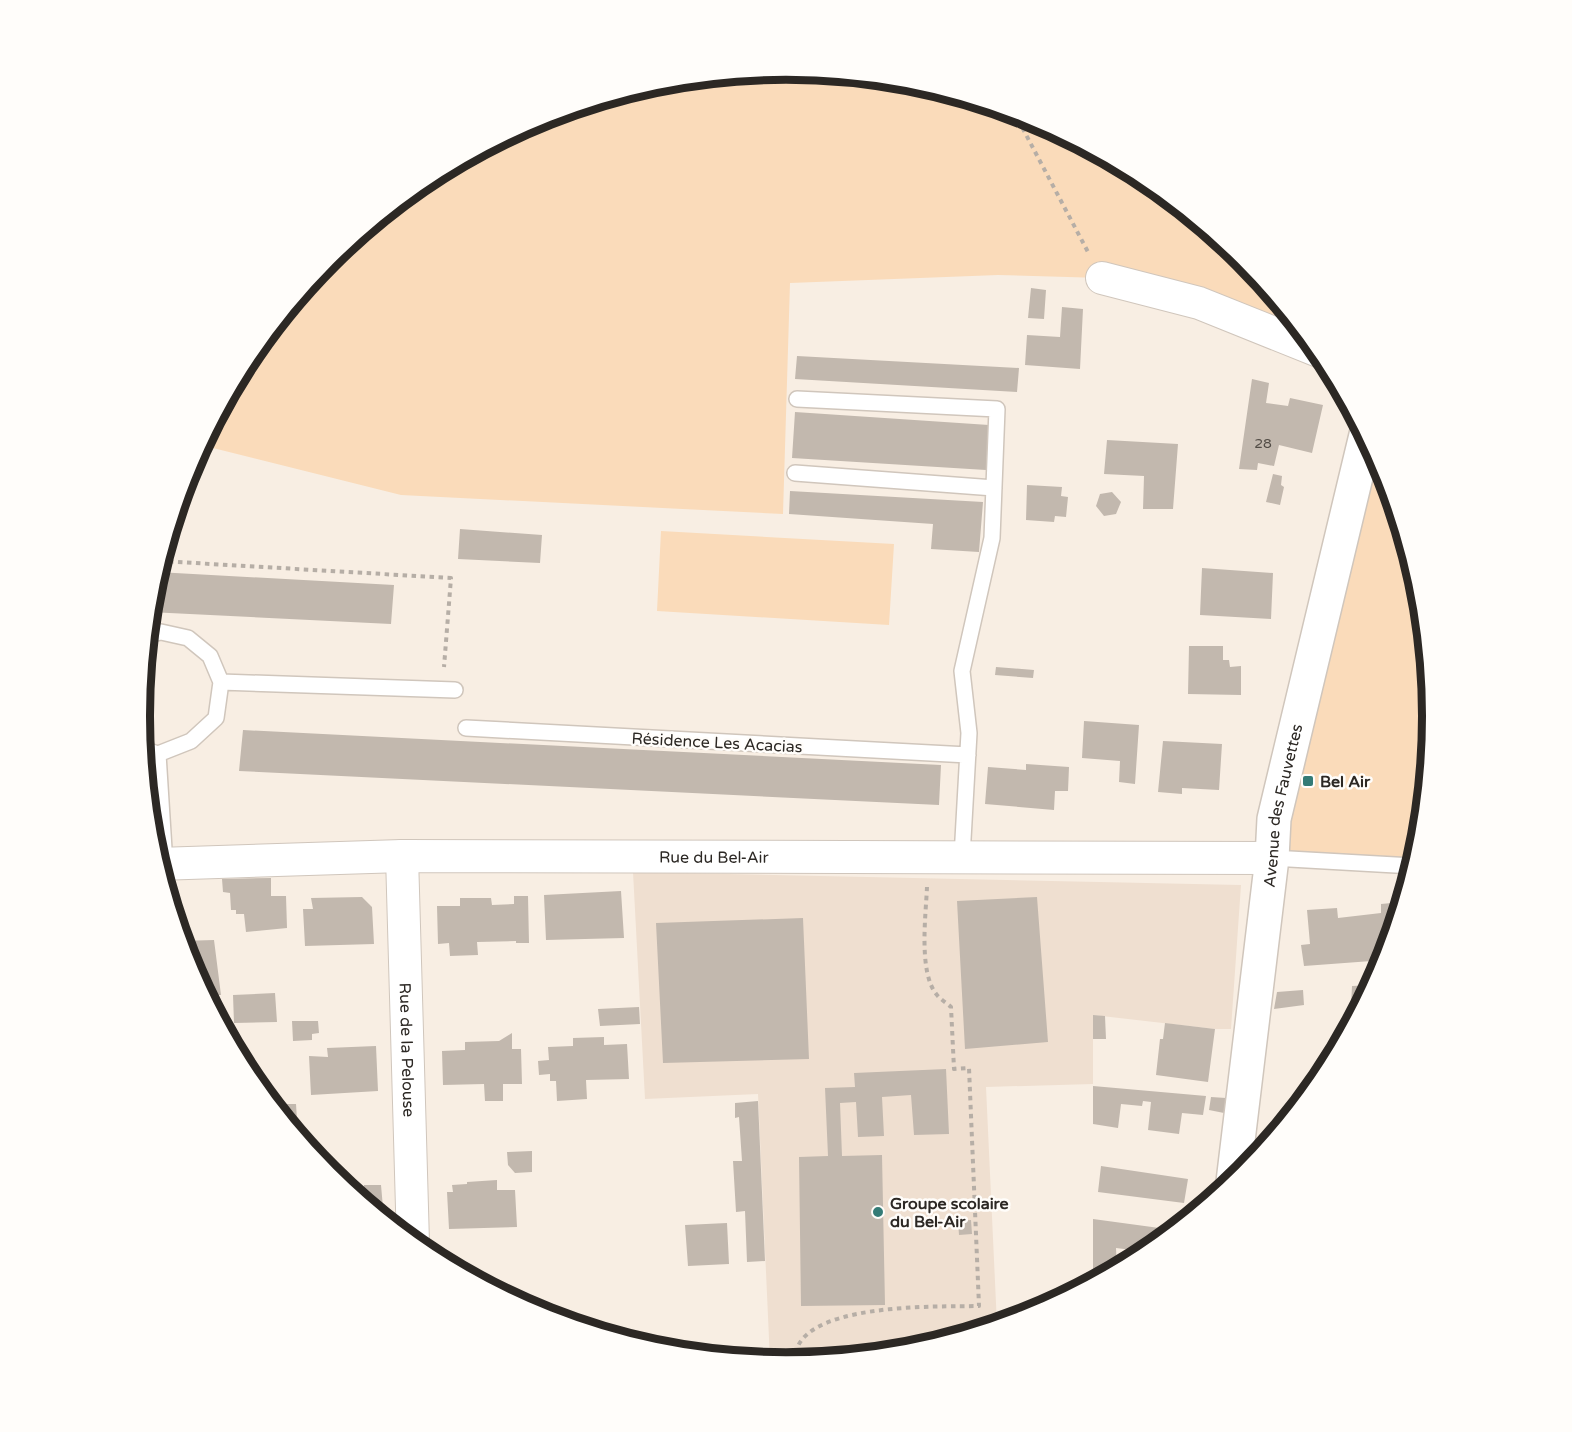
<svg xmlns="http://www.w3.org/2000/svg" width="1572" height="1432" font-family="'Varela Round',sans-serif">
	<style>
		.built { fill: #efdfd0 }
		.green { fill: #fadbba }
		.building { fill: #c2b8ae }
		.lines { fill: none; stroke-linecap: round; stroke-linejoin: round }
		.service-casing { stroke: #d0c6bc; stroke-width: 18 }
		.minor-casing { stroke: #d0c6bc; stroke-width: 34 }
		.tertiary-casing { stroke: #d0c6bc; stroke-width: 36 }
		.path { stroke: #b6aea6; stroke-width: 4; stroke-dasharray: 4.5 4.5; stroke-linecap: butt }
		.service { stroke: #fff; stroke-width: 15 }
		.minor { stroke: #fff; stroke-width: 32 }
		.tertiary { stroke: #fff; stroke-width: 33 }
		.poi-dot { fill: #347b76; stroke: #fffdfa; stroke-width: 2 }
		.labels { text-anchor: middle; stroke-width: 5; stroke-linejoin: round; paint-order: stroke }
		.number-label { font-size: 14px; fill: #524c46 }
		.street-label { font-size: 16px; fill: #2c2824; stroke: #fffdfa }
		.poi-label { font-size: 16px; font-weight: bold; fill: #2c2824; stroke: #fffdfa; text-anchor: start }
		.rim { fill: none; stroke: #2c2824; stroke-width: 8 }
	</style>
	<rect width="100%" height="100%" fill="#f8eee3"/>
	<path class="built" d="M633,872L1241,885L1231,1029H1215L1093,1015V1084L986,1087L997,1325L912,1351L786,1363L770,1361L758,1094L645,1099Z"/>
	<path class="green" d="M786,69L913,82L1034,118L1146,178L1244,259L1321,352L1102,278L998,275L790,283L783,514L401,495L201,445L248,356L329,258L427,178L539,118L660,81Z
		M1366,435L1384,469L1421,590L1433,716L1420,843L1413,866L1272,858Z
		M661,531L894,544L889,625L657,611Z"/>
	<path class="building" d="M1031,288L1046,290L1044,319L1028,318Z
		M1062,307L1083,309L1080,369L1025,365L1027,335L1060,337Z
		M797,356L1019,368L1017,392L795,379Z
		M1252,379L1269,383L1266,403L1288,406L1290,398L1323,405L1312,453L1279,445L1274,466L1258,463L1257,470L1239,469Z
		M795,412L989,425L986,470L792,458Z
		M1107,440L1178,444L1173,509H1143L1144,476L1104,474Z
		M1273,474L1282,476L1281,485L1284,487L1280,505L1266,502Z
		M1027,485L1062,487L1061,496L1068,497L1066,517L1055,516L1054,522L1026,520Z
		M790,491L983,502L979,552L931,549L933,524L789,514Z
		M1112,492L1121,502L1116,514L1104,516L1096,506L1100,494Z
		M460,529L542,535L540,563L458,559Z
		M1202,568L1273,573L1271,619L1200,615Z
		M157,572L394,585L391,624L149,612L152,589Z
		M1189,646H1223V660H1229L1230,667L1241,666V695L1188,694Z
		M996,667L1034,670L1033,678L995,675Z
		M1084,721L1139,725L1135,784L1119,782L1120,761L1082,758Z
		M243,730L941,765L939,805L239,771Z
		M1163,741L1222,744L1219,790L1182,788V794L1158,792Z
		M1026,764L1069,767L1068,791H1055L1054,810L985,804L988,767L1026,770Z
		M271,878V896H286L287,928L246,932L244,914H236V910H231L230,893L223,892L222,879Z
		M621,891L624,938L546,940L544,895Z
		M514,896H528L529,943H516V941L477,942L478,955L450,956L449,943L438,944L437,906H460V898H491L492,905L514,904Z
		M362,897L372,907L374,944L305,946L303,909H313L311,898Z
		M1037,897L1048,1042L965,1049L957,901Z
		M1402,902L1385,960L1304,966L1301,945L1310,944L1307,910L1337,908L1338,918L1381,913V904Z
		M803,918L809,1059L663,1063L656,923Z
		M214,940L221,995H205L196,978V969H191L188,963L181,941Z
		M1372,985L1368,994L1350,1026L1352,986Z
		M1303,990L1304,1005L1274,1009L1277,992Z
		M275,993L277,1022L234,1023L233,995Z
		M639,1007L640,1024L600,1026L598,1009Z
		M1093,1015L1105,1016L1106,1039H1093Z
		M292,1021H318L319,1033L312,1034V1040L293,1041Z
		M1165,1023L1215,1029L1208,1082L1156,1075L1160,1039H1163Z
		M512,1033V1049H521L522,1084H503V1101H485L484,1084L443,1085L442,1051L465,1050V1042L499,1041Z
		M604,1037V1045L627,1044L629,1079L586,1080L587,1099L557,1101L556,1081H550V1074L539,1075L538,1061L549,1060L548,1047L573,1046V1038Z
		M376,1046L378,1091L311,1095L309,1056L328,1057L327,1048Z
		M946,1069L949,1134L914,1135L911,1095L882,1097L884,1136L858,1137L856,1102L840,1103L842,1156L882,1155L885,1305L801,1306L799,1157L828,1156L825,1088L855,1087L854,1073Z
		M1093,1086L1206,1096L1203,1115L1182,1113L1179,1134L1148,1130L1151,1102L1143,1101L1142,1106L1121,1104L1118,1128L1093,1124Z
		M1211,1097L1226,1098L1224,1113L1209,1110Z
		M758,1101L765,1261L747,1262L745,1211L736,1212L733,1161H742L739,1117L735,1118V1103Z
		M272,1104H296L298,1136L285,1121Z
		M532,1151V1172L515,1173L508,1165L507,1152Z
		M1101,1166L1188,1179L1184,1203L1098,1192Z
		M497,1180V1190H515L517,1227L449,1229L447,1192H453L452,1185L467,1184V1182Z
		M364,1185H381L384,1219L346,1188L364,1187Z
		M1093,1219L1174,1230L1148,1252L1116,1248L1117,1269L1093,1282Z
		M971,1220L972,1234L959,1235L958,1221Z
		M727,1223L729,1264L688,1266L685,1225Z
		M492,1284H503L504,1293L492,1289Z
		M943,1340L912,1351L864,1355L863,1344Z"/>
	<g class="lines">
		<defs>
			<path id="service" d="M797,399L997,409L992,538L962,671L969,733L962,857
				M795,473L994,488
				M221,682L455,690
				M466,728L968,755
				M142,749L158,754L191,741L216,718L221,682L210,656L188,638L161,632L147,635
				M158,754L165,865
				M1272,858L1413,866"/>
			<g id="minor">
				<path d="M1102,278L1199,303L1321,352"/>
				<path id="s1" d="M402,856L413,1243"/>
				<path id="s2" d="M158,864L402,856L1272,858"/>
			</g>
			<g id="tertiary">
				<path id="s3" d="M1233,1182L1272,858L1274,819L1366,435"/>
			</g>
		</defs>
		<use href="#service" class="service-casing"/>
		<use href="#minor" class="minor-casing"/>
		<use href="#tertiary" class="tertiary-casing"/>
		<path class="path" d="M1014,112L1088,252
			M160,561L451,578L444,667
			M795,1362C791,1301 940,1307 979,1306L969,1068L954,1069L951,1007C947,1003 941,1000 937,995C918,973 926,914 927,887"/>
		<use href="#service" class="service"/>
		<use href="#minor" class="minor"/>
		<use href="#tertiary" class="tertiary"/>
	</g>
	<g class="poi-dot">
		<rect x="1302" y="775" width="12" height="12" rx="3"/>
		<circle cx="878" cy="1212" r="6"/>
	</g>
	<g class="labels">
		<g class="number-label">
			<text x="1263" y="448">28</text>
		</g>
		<g class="street-label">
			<text transform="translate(717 742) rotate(3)" y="6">Résidence Les Acacias</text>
			<text dy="6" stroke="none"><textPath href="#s3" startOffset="380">Avenue des Fauvettes</textPath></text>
			<text dy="6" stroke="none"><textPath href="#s2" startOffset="556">Rue du Bel-Air</textPath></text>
			<text dy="6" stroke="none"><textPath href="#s1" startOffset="194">Rue de la Pelouse</textPath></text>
		</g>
		<g class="poi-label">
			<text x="1320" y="787">Bel Air</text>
			<text x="890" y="1209">Groupe scolaire<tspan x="890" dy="18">du Bel-Air</tspan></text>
		</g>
	</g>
	<path d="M0 0H1572V1432H0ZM150 716a636 636 0 1 1 1272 0a636 636 0 1 1-1272 0Z" fill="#fffdfa" fill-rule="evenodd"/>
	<path class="rim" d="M150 716a636 636 0 1 1 1272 0a636 636 0 1 1-1272 0Z"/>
</svg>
